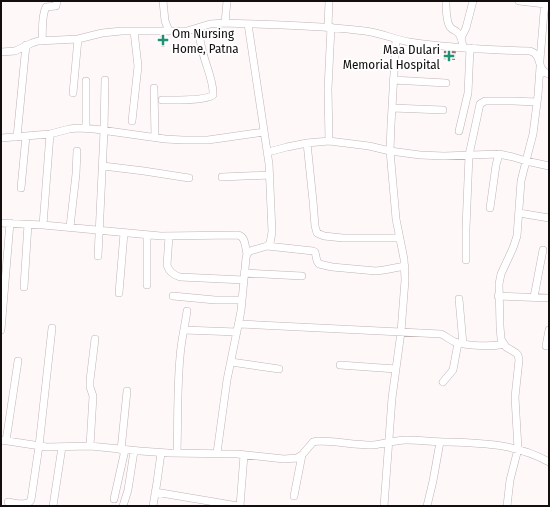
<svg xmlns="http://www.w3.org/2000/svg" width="550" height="507" font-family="'Fira Sans Condensed',sans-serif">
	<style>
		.building { fill: #947078 }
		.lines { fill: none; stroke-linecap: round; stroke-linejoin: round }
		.minor-casing { stroke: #c0b3b5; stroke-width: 8 }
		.minor { stroke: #fff; stroke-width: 7 }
		.poi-dot { fill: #209274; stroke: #fff; stroke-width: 1.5 }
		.labels { text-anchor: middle; stroke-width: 3.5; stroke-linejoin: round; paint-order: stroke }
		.poi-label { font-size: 13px; fill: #130f0f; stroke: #fff; text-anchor: start }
	</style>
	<rect width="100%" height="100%" fill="#fef8f9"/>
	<path class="building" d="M164,35L165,47H161L160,36Z
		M452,50H456L455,60L443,59L444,51H452Z"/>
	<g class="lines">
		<defs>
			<path id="minor" d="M163,1L165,21L169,31
				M446,1C446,8 446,21 450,27C452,30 455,30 457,32C462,36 462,42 463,47
				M519,1L545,4
				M225,23L227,1
				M328,27L329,1
				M461,38L466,28L473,1
				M42,41C43,30 41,17 46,7L56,6L57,1
				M1,52L15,51L32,43L38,41L78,39L102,33L122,31H187L210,24L225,23C272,25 319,25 365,31C380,33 394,39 409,42C448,48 491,50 530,51C544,55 535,70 549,74
				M540,60L544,12L546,1
				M393,80L446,83
				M86,81V128
				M154,88L155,137
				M73,93L78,39
				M162,100C173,100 206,101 213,95C214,82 206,66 203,53C201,45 199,36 198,28
				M392,108L443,110
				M132,121L138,66L134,31
				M459,131L468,93L470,48
				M17,137L26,45
				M1,138L50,134L69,129L78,128L94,129L165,139L183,140H208L264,132
				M329,141L328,89L331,27
				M307,143L313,201L315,226L317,233L324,236L343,238H400
				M268,152L287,147L307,143L329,141L369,146L390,151L420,155L444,156L499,154L513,157L526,161L549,166
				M103,166L144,171L189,178
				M222,177L270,175
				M21,188L26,136
				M490,208L496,165L499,154
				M519,213L549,218
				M1,223L43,225L161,236L238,235C246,237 245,247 247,254
				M43,225L50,134
				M70,227L76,174L77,151
				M169,236L167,265C169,272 173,275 180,277L244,280
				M267,246L313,251L315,252L317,261L319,264L332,267L376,271L384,270L405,266
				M98,256L104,131L105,80
				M466,260V228L469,155L480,104L485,101H513L537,102
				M244,273L302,276
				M147,285V235
				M24,287L28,224
				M119,293L124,233
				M173,296L215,300H242
				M498,296L549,298
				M534,297L543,250
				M459,299L463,344
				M239,324L441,334C446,336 450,340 455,342C467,346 492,347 504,344
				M1,330L10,223
				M184,330L237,332
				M546,346L549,330
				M231,362L279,369
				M340,365L396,369
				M443,382L453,370L458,343
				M1,440L47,447L90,446L140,451L168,453L237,454L284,459L297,458L302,455L313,442L318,441C336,441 354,445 373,445C384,444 395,440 406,440C420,440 434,442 448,442C484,443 517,444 549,462
				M6,441L18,361
				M90,446L93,396L90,387V380L95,339
				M121,450L127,391
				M177,453C178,421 177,389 180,357C181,341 185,326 187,311
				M217,453L227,380L241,311L246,258L247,254L250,251L267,246L270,243L272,232L269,164L248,24
				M155,492L238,506
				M294,496L302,455
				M114,499L125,450
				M8,502C16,503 27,507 31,500L39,446L52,328
				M53,506L62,447
				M123,506L128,490L134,451
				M153,506L157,482L161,453
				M240,506L244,455
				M384,506L392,398L401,332L405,280L404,259L396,219L395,207L390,151L391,125L396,39
				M427,506L433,481L440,442
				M507,506L510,480L518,449L515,397L519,360L518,355L516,353L506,347L501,339L500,326L499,284L501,274L513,248L517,236L521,181L526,161L533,134L538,95L540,67"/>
		</defs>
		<use href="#minor" class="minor-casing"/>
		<use href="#minor" class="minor"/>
	</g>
	<g class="poi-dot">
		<path d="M161 34h4v4h4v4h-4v4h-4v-4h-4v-4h4z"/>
		<path d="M447 50h4v4h4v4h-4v4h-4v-4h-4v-4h4z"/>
	</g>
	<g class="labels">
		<g class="poi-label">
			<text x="172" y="38">Om Nursing<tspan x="172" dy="15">Home, Patna</tspan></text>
			<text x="440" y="54" text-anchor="end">Maa Dulari<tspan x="440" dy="15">Memorial Hospital</tspan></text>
		</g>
	</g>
	<rect width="550" height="507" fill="none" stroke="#130f0f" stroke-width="4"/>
</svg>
